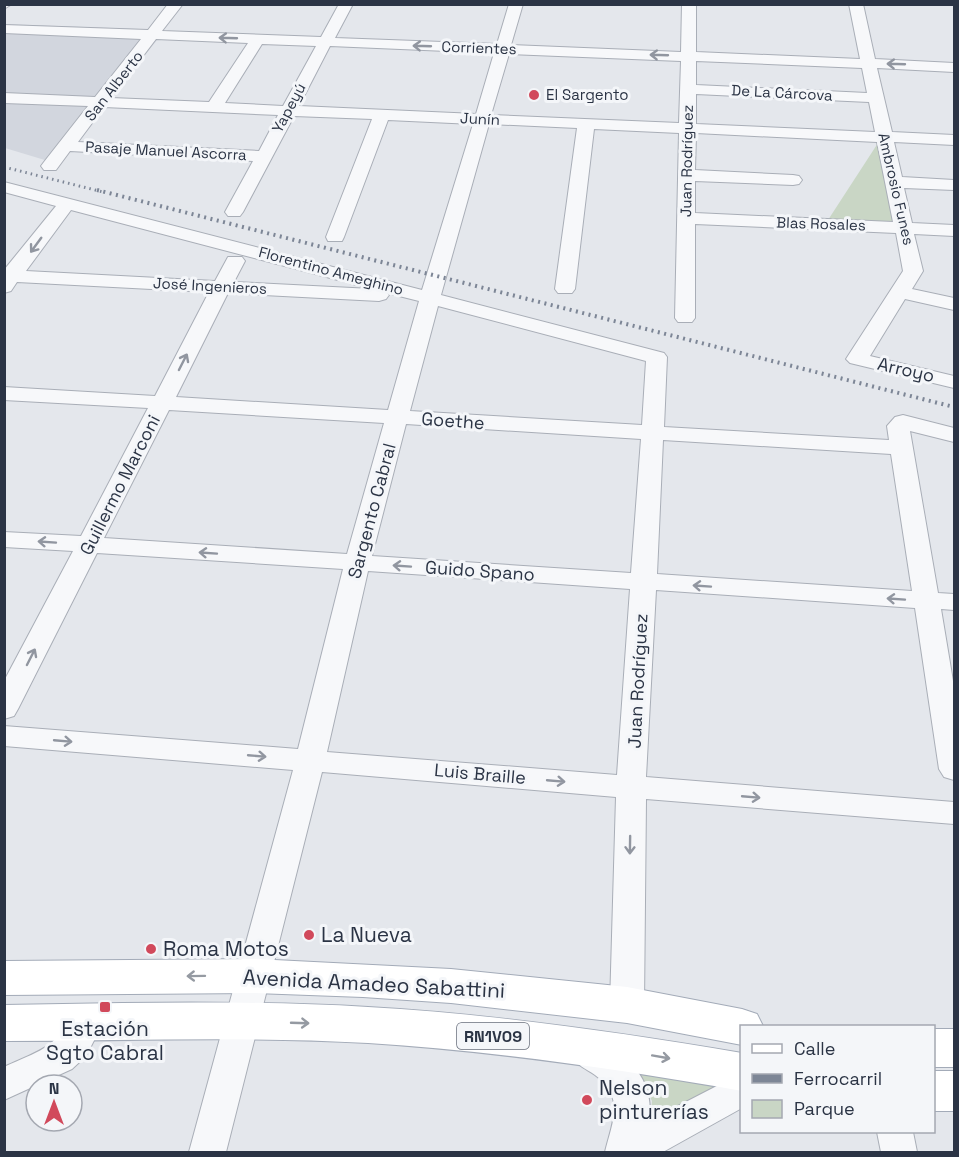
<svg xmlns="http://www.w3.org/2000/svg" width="959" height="1157" font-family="'Space Grotesk',sans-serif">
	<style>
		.built { fill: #d2d6de }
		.green { fill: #c9d6c5 }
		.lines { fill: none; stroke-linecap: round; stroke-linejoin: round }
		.minor-casing { stroke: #a9aeb7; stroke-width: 2 }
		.major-casing { stroke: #a3abb8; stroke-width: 2 }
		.minor { fill: #f7f8fa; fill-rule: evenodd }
		.major { fill: #fff; fill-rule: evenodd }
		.rail-far1 { stroke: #7d8696; stroke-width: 3; stroke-dasharray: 1.5 4; stroke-linecap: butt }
		.rail { stroke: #7d8696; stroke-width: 4; stroke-dasharray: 2 4.5; stroke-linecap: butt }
		.oneway { stroke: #9196a0 }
		.oneway2 { stroke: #959aa2 }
		.poi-dot { fill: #d1495b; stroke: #f4f6f9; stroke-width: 2 }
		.labels { text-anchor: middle; stroke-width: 6; stroke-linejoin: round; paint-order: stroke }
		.far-street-label { font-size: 15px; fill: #2b3445; stroke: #f4f6f9 }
		.far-poi-label { font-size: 15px; fill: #2b3445; stroke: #f4f6f9; text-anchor: start }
		.shield { fill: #f4f6f9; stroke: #676e7b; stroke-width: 1.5 }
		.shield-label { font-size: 16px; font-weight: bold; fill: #2b3445 }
		.street-label { font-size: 18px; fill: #2b3445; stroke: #f4f6f9 }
		.near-poi-label { font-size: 21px; fill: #2b3445; stroke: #f4f6f9; text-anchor: start }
		.near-street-label { font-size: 21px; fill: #2b3445; stroke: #f4f6f9 }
	</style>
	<rect width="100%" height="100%" fill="#e4e7ec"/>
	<path class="built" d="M5,24L165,30L58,164L5,148Z"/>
	<path class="green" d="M878,143L896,221L892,223L828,220Z
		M636,1069L723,1081L650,1128L652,1101Z"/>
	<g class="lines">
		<defs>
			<path id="minor" d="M4,4H12L4,9Z
				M168,4H183L162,31L321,37L339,4H353L335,38L497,44L509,4H523L511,45L681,52L682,4H696V52L860,59L849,4H863L875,59L954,63V72L877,68L892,132L954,135V145L894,142L902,177L954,180V190L904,188L912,223L954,225V236L914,234L923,271L912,289L954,298V310L905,299L870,356L954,376V388L850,363L846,359L903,271L896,233L695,224V318L692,322H678L675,318L679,133L594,129L575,289L572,293H558L555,289L577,128L489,124L441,295L664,353L667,357L664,427L889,440L887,426L895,417L903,415L954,428V442L910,431L938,593L954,594V610L941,609L954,687V780L944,777L939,769L915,608L656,590L646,777L954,802V824L646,799L644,1005L639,1015L627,1019L615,1015L610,1005L616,797L322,772L226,1152H189L293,770L4,746V726L298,749L343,569L97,553L18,709L14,716L4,719V681L73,551L4,547V532L81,536L148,408L4,400V387L155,396L209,292L17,282L11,291L4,293V270L56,206L4,192V182L422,290L473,124L388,120L344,237L342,241H328L326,237L372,119L294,116L243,212L240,216H228L225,212L253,161L70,151L56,170H44L41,166L44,162L88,106L4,103V93L95,97L141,39L4,33V25L148,30ZM156,39L248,43L209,102L111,98ZM262,44L316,46L283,106L225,103ZM330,46L494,53L476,114L299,106ZM509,54L681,61L679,123L491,115ZM696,61L862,68L867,93L696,85ZM696,94L869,102L875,132L696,124ZM104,107L278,115L259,151L78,142ZM696,133L877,142L893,222L695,213V181L793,185L799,184L802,180L799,176L793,175L695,170ZM71,210L372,289L234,282L245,261L242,257H228L215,281L26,271ZM228,293L379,301L386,299L389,295L387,293L419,301L388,410L176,397ZM438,306L646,361L642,425L410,411ZM169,410L384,423L347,554L104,538ZM406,424L641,439L631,573L372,556ZM663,440L891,454L912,591L657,574ZM368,571L630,589L617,775L327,752Z
				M86,1008L98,1013L103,1023L86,1056L72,1069L4,1100V1067C41,1050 53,1050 74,1013Z
				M589,1039C627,1052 655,1078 649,1121L742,1073V1108L663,1152H605C612,1122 626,1098 595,1075C585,1068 577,1066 571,1054L577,1043Z
				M877,1132H913L917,1152H881Z"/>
			<path id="major" d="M255,959L451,969L627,987L742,1009L757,1014L763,1026H742V1045L627,1023L451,1003L363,997L255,993L4,995V961Z
				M122,1003C204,1002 286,1002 368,1007C493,1014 618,1032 742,1053V1091C618,1069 493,1051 368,1043C247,1036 126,1041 4,1041V1005Z
				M934,1029H954V1067H934Z
				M934,1071H954V1111H934Z"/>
		</defs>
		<use href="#minor" class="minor-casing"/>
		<use href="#major" class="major-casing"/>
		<use href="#minor" class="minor"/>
		<use href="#major" class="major"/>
		<path class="rail-far1" d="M4,167L103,192"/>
		<path class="rail" d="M97,190L954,407"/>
	</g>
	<defs><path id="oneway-shaft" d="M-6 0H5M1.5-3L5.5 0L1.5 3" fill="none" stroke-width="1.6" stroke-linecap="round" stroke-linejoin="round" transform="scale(1.5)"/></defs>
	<g class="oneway">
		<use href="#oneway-shaft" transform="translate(228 38) rotate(-178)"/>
		<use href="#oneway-shaft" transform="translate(422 46) rotate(-178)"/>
		<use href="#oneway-shaft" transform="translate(659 55) rotate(-178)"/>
		<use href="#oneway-shaft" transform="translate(896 64) rotate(-178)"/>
		<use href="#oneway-shaft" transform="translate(36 245) rotate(126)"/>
		<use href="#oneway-shaft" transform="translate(183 362) rotate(-63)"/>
		<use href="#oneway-shaft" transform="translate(47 542) rotate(-176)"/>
		<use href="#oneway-shaft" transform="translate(208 553) rotate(-176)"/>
		<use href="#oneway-shaft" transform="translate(402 566) rotate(-176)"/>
		<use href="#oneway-shaft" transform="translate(702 586) rotate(-176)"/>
		<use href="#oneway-shaft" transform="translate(896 599) rotate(-176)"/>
		<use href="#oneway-shaft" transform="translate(31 657) rotate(-63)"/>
		<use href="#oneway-shaft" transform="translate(63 741) rotate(5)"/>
		<use href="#oneway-shaft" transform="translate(257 756) rotate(5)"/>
		<use href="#oneway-shaft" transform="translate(556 781) rotate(5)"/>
		<use href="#oneway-shaft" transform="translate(751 797) rotate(5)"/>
		<use href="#oneway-shaft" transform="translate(630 845) rotate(91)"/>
	</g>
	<g class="oneway2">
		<use href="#oneway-shaft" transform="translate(196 976) rotate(179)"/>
		<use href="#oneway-shaft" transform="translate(300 1023) rotate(2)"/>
		<use href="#oneway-shaft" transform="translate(661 1057) rotate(10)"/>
	</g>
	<g class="poi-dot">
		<circle cx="534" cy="95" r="6"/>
		<circle cx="309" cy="935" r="6"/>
		<circle cx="151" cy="949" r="6"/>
		<rect x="99" y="1001" width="12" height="12" rx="3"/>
		<circle cx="587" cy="1100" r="6"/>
	</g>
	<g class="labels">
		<g class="far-street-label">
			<text transform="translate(479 48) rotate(2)" y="5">Corrientes</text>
			<text transform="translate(114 86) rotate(-52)" y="5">San Alberto</text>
			<text transform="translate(782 93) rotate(3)" y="5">De La Cárcova</text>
			<text transform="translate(289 108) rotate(-62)" y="5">Yapeyú</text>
			<text transform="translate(480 119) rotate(3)" y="5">Junín</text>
			<text transform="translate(166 151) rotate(3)" y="5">Pasaje Manuel Ascorra</text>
			<text transform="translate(687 161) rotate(-89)" y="5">Juan Rodríguez</text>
			<text transform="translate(896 189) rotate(77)" y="5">Ambrosio Funes</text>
			<text transform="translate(821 224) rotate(2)" y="5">Blas Rosales</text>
			<text transform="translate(331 271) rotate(15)" y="5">Florentino Ameghino</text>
			<text transform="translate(210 286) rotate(3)" y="5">José Ingenieros</text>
		</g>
		<g class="far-poi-label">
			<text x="546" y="100">El Sargento</text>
		</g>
		<rect class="shield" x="457" y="1023" width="72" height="26" rx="4.5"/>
		<g class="shield-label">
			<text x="493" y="1042">RN1V09</text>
		</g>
		<g class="street-label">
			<text transform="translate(906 370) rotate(13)" y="6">Arroyo</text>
			<text transform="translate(453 421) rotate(4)" y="6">Goethe</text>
			<text transform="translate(120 485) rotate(-63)" y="6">Guillermo Marconi</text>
			<text transform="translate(372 511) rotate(-75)" y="6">Sargento Cabral</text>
			<text transform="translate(480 571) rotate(4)" y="6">Guido Spano</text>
			<text transform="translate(638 681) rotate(-87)" y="6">Juan Rodríguez</text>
			<text transform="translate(480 774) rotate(5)" y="6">Luis Braille</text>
		</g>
		<g class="near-poi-label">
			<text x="321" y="942">La Nueva</text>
			<text x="163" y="956">Roma Motos</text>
			<text x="105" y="1036" text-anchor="middle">Estación<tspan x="105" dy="24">Sgto Cabral</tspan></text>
			<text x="599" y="1095">Nelson<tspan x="599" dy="24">pinturerías</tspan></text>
		</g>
		<g class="near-street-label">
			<text transform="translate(374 984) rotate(3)" y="7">Avenida Amadeo Sabattini</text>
		</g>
	</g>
	<rect width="959" height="1157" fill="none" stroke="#2b3445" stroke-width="12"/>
	<rect x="740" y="1025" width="195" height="108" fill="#f4f6f9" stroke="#a4a8b1" stroke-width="1.5"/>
	<rect x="752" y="1044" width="30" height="9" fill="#ffffff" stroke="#a4a8b1" stroke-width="1.5"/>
	<text x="794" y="1055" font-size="18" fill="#2b3445">Calle</text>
	<rect x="752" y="1074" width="30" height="9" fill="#7d8696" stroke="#a4a8b1" stroke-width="1.5"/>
	<text x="794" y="1085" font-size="18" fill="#2b3445">Ferrocarril</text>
	<rect x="752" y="1100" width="30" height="18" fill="#c9d6c5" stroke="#a4a8b1" stroke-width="1.5"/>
	<text x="794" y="1115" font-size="18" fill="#2b3445">Parque</text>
	<g transform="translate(54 1103)"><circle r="28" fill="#f4f6f9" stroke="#a4a8b1" stroke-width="1.5"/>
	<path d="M0-4.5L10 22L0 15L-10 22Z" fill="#d1495b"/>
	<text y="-9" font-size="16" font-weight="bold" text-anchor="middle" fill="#2b3445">N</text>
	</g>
</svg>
